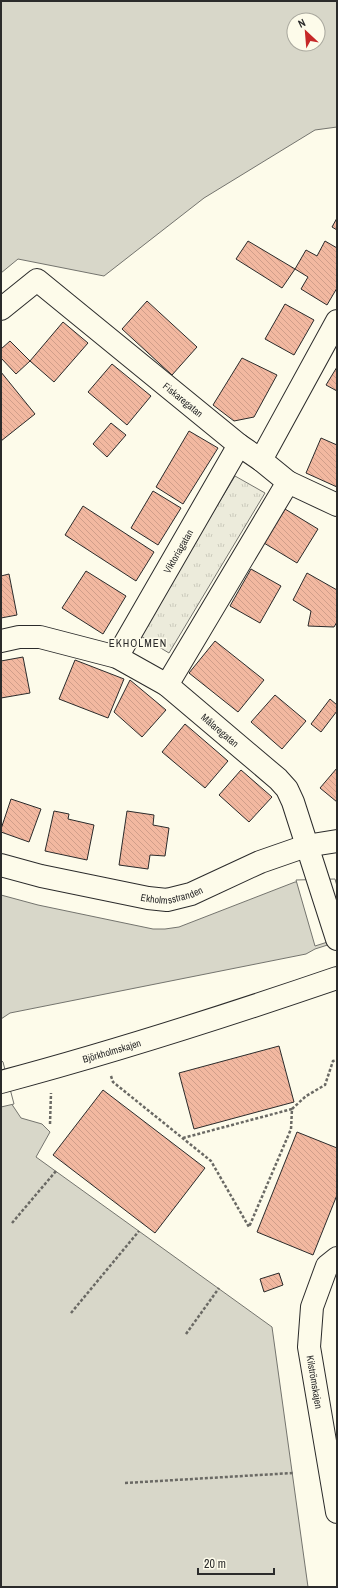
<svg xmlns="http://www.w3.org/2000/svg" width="338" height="1588" font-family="'Archivo Narrow',sans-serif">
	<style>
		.park { fill: url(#park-tufts); stroke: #74746e }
		.water { fill: #d8d7c9; stroke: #74746e; fill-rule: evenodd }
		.pier { fill: #fdfbea; stroke: #74746e }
		.building { fill: url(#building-back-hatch); stroke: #2b2b2b }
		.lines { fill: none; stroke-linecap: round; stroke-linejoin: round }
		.minor-casing { stroke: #2b2b2b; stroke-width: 24 }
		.path { stroke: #6a6964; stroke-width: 2.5; stroke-dasharray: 3 2; stroke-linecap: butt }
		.minor { stroke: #fdfbea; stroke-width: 22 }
		.labels { text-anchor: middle; stroke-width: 3; stroke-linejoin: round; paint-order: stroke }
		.street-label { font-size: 10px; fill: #2b2b2b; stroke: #fdfbea }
		.neighbourhood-label { font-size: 11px; letter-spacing: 1px; fill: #2b2b2b; stroke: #fdfbea }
	</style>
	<defs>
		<pattern id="park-tufts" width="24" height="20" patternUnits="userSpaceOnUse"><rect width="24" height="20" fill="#ecebdb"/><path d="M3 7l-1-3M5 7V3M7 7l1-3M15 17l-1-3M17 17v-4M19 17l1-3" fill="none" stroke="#cbcabc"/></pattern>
		<pattern id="building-back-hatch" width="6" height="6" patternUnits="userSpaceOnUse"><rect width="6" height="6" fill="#f2b8a0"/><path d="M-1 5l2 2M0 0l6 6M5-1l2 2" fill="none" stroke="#d09e8a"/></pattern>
	</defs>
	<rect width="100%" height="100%" fill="#fdfbea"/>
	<path class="park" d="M235,476L265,493L169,653L139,635Z"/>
	<path class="water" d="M1,1H337V127L315,130L204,198L104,276L18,259L1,273ZM294,20H318V44H294Z
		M337,881V942L315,949L306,954L10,1013L1,1019V895L38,905L153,929H165L179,927L295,882Z
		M1,1062L11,1103L21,1118L42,1124L50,1132L36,1157L272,1327L308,1587H1Z"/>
	<path class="pier" d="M335,879L337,886V939L315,946L296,880Z
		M1,1060L3,1062L14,1104L1,1107Z"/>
	<path class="building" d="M337,218V230L332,227Z
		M248,241L295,269L282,288L236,259Z
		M325,241L337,248V288L327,305L301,289L308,277L295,269L306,250L317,256Z
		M147,301L197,347L172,375L122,329Z
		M285,304L314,320L294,355L265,339Z
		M63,322L88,343L54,382L30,361Z
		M10,341L30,361L16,374L1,358V349Z
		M242,358L277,375L254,417L234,421L213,405Z
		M112,364L151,396L127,425L88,392Z
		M337,367V391L326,385Z
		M1,372L35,414L1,441Z
		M111,423L126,435L107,457L93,444Z
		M189,431L218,448L183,504L156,487Z
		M321,438L337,445V487L306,473Z
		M153,491L181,508L158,545L131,528Z
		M83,506L154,552L136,581L65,535Z
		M285,509L318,529L297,563L264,543Z
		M251,569L281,586L260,623L230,606Z
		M86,571L126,596L103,634L62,608Z
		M307,573L337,590V622L334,627L308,626L311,611L293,600Z
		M9,574L17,615L1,618V576Z
		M215,641L264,680L238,712L189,673Z
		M23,657L30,693L1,698V661Z
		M75,660L124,679L108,718L59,699Z
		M130,680L166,710L142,737L114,712Z
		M275,695L306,721L282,749L251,722Z
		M330,699L337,705V711L321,732L311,724Z
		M185,724L228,761L205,788L162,752Z
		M337,768V802L320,788Z
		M241,770L272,797L249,822L219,795Z
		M11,799L41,809L29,842L1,832V829Z
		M54,811L69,814L68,819L94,825L87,860L45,851Z
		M127,811L154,815L153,825L169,828L165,856L150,855L148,869L119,865Z
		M279,1046L294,1102L194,1129L179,1073Z
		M103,1090L205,1168L155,1233L53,1155Z
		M297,1132L337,1148V1195L313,1255L257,1232Z
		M279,1273L283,1285L264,1292L260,1279Z"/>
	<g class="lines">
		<defs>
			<g id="minor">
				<path id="s1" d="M1,309L37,280L239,445L261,460L288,482L337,505"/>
				<path d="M261,460L337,321"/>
				<path id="s2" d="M1,641L19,637H40L117,657L167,685L278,779L287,789L293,802L337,939"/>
				<path id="s3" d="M117,657L239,445"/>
				<path d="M167,685L288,482"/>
				<path id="s4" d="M1,865L41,876L148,898L167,900L191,894L260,862L306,846L337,841"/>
				<path id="s5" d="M1,1082C114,1052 226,1016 337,978"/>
				<path id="s6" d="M337,1258L327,1266L312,1307L309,1347L337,1512"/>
			</g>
		</defs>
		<use href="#minor" class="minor-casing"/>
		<path class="path" d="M111,1076L113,1082L211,1161L249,1227L291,1129L292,1109L183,1138
			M292,1109L306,1096L325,1085L333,1061L337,1060
			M50,1124L51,1093
			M12,1223L56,1171
			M71,1313L139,1231
			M186,1334L219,1288
			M125,1483L293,1473"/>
		<use href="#minor" class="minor"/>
	</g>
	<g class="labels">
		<g class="street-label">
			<text dy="4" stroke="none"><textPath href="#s1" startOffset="235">Fiskaregatan</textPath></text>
			<text dy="4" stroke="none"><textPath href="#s3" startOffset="122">Viktoriagatan</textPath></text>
			<text dy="4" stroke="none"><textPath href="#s2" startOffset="246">Målaregatan</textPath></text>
			<text dy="4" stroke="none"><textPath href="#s4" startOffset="175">Ekholmsstranden</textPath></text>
			<text dy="4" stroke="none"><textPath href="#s5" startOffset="115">Björkholmskajen</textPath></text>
			<text dy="4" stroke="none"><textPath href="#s6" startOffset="132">Kilströmskajen</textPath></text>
		</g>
		<g class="neighbourhood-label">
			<text x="138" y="647">EKHOLMEN</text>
		</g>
	</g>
	<rect width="338" height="1588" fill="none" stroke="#2b2b2b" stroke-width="4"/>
	<g transform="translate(306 32) rotate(334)"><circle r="19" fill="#fdfbea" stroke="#a9a89e"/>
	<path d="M0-3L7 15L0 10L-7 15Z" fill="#c62828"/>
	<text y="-6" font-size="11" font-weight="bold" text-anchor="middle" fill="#2b2b2b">N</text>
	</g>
	<path d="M198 1568v6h76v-6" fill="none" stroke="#2b2b2b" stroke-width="2"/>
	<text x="204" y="1568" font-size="12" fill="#2b2b2b" stroke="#fdfbea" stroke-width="3" paint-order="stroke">20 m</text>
</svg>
